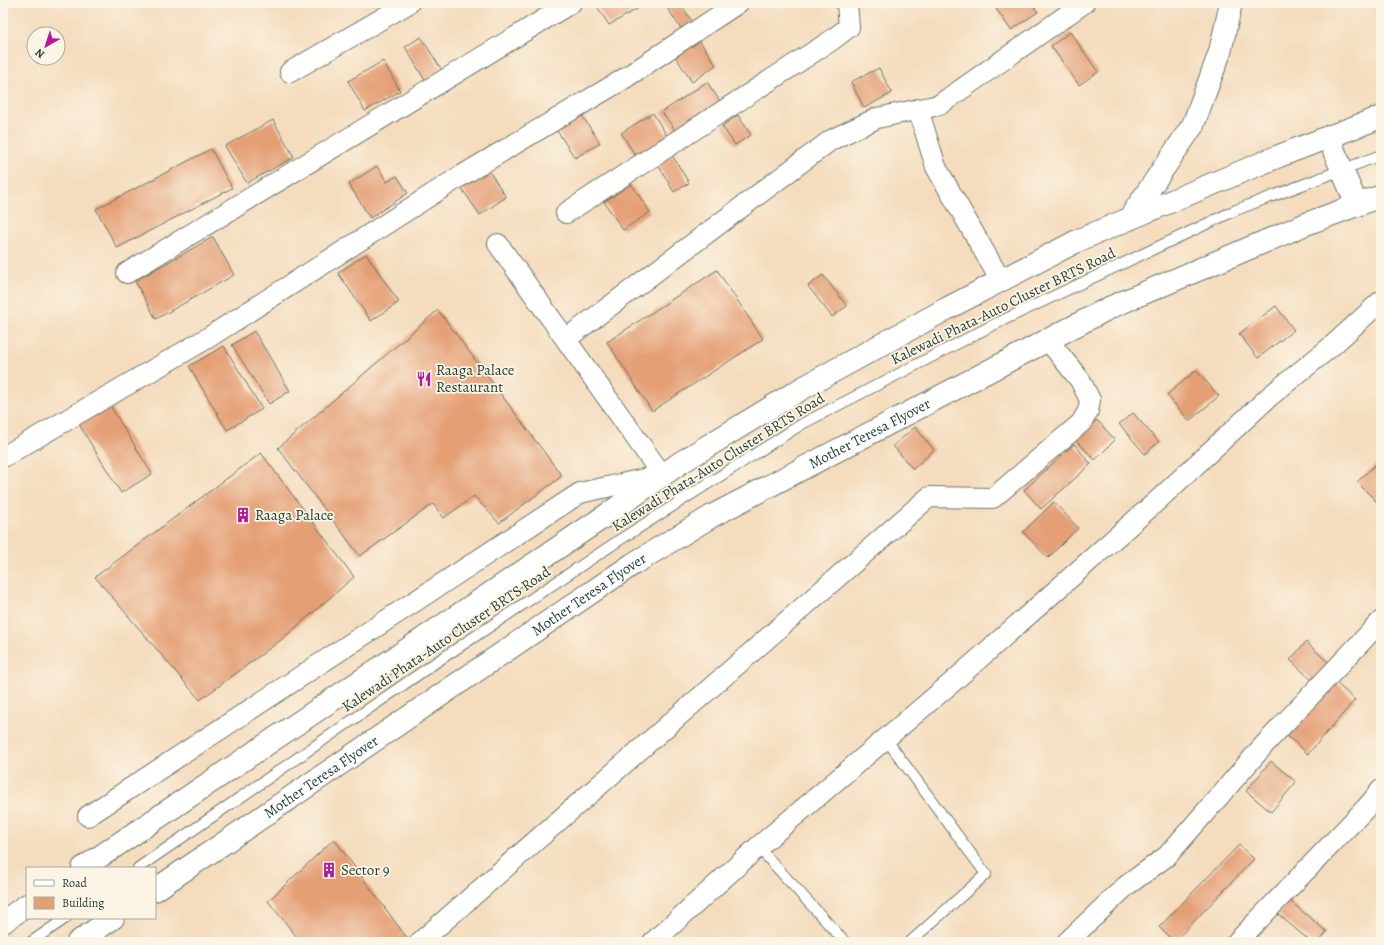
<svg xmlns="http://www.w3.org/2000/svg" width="1384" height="945" font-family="Alegreya,serif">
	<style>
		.building { fill: #e49f75 }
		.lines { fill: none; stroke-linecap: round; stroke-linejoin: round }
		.service-casing { stroke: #6a7564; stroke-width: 12 }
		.minor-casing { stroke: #6a7564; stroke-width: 22 }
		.tertiary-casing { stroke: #6a7564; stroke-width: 24 }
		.primary-casing { stroke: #6a7564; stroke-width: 24 }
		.service { stroke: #fff; stroke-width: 10 }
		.minor { stroke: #fff; stroke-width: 20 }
		.tertiary { stroke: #fff; stroke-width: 22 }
		.primary { stroke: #fff; stroke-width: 22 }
		.labels { text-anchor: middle; stroke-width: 3.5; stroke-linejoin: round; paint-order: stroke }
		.street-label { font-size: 15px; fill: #1f3d34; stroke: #fcf5e5 }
		.poi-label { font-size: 15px; fill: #1f3d34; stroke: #fcf5e5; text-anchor: start }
	</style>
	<rect width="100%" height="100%" fill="#fcf5e5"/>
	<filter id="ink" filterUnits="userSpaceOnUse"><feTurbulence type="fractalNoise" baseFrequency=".025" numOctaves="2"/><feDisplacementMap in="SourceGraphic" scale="8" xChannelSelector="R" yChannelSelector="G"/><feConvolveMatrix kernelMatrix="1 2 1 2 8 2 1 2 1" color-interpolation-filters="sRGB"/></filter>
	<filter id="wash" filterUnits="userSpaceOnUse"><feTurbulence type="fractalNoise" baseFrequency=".012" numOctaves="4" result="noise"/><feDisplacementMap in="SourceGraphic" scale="16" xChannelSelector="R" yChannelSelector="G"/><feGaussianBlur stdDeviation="0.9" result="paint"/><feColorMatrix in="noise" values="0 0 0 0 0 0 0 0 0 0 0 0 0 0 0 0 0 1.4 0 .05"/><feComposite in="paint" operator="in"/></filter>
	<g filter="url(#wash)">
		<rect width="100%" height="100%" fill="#f4dcbd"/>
		<g id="blocks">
			<path class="building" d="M595,3H643L644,5L609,25Z
				M669,3H680L693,23L682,30L666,6Z
				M992,3H1031L1038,12L1011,30Z
				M1070,32L1098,72L1079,85L1051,46Z
				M421,37L443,72L426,82L405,47Z
				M699,40L716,65L692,82L675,56Z
				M383,61L400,91L365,111L348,81Z
				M879,68L892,93L864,108L851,82Z
				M707,82L722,104L678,134L662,112Z
				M653,113L670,141L639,161L621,133Z
				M581,114L600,143L575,158L556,129Z
				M738,115L751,135L735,145L722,126Z
				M273,120L294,157L247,183L225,146Z
				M211,149L232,188L117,248L96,209Z
				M672,155L689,183L674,192L657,163Z
				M377,166L387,182L397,176L408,193L370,218L349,184Z
				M487,168L506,197L480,215L460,186Z
				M631,184L650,212L623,230L604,202Z
				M213,237L234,275L156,319L135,281Z
				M366,254L399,302L371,321L338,273Z
				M717,270L763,339L652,411L607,342Z
				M823,275L847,306L832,317L808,286Z
				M1276,306L1294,330L1258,358L1239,334Z
				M438,310L562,476L499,523L474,496L444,518L433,504L360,556L278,448Z
				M254,331L290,391L269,404L232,345Z
				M224,346L262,409L227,430L189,366Z
				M1196,370L1219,396L1189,421L1167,395Z
				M108,402L152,474L121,493L77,421Z
				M1133,413L1159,442L1145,454L1119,424Z
				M1097,420L1115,440L1095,460L1076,440Z
				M915,427L934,450L913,469L893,446Z
				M1074,444L1091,464L1041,509L1024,490Z
				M261,453L354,577L281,640L200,700L95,577Z
				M1381,459V506L1357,482Z
				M1054,502L1078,528L1048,558L1023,532Z
				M1306,642L1330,664L1314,682L1290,660Z
				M1332,679L1355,700L1308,754L1284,733Z
				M1271,761L1296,782L1271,812L1246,791Z
				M334,839L410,942H301L268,901Z
				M1239,845L1254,859L1174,942L1159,927Z
				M1289,900L1327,932L1319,942H1311L1278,914Z"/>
		</g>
	</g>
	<g filter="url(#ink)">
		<use href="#blocks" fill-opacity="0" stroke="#6a7564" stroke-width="1"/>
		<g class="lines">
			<defs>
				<path id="service" d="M886,739L986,874L910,942
					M758,847L845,942
					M138,868L435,663L621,539L802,424L997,323L1236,210L1381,155
					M31,942L66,918"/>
				<path id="minor" d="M290,72L409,3
					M918,109L936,167L1001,281
					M566,213L832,40L849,27L847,3
					M127,273L571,3
					M566,339L831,140L877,118L939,105L1084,3
					M3,457L206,339L456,179L622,80L738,3
					M88,816L580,493L662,475L498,244
					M420,942L929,497L993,498L1081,423L1088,411L1090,400L1080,380L1047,339
					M653,942L758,847L956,679L1158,500L1270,396L1333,345L1381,301
					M1067,942L1126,886L1167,856L1264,745L1381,621
					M1237,942L1367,807L1381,790"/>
				<path id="tertiary" d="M1129,219L1193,125L1220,52L1231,3"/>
				<g id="primary">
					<path d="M1330,136L1334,151L1357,205"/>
					<path d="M83,868L605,516L680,463L801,389L948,308L1079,240L1279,156L1381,117"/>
					<path id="s1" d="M155,890L633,564L712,516L1111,307L1306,224L1381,196"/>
					<path d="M3,922L27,905"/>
					<path d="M78,942L113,918"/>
				</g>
			</defs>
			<use href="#service" class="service-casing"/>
			<use href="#minor" class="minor-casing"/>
			<use href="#tertiary" class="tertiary-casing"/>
			<use href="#primary" class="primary-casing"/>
			<use href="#service" class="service"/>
			<use href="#minor" class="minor"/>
			<use href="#tertiary" class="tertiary"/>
			<use href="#primary" class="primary"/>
		</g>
	</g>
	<defs>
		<symbol id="restaurant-bare" viewBox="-9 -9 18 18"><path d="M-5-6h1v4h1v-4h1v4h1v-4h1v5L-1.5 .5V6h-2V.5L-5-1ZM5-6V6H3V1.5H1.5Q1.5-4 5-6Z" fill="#b5179e" stroke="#fcf5e5" stroke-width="2.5" paint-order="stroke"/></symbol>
		<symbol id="building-bare" viewBox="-9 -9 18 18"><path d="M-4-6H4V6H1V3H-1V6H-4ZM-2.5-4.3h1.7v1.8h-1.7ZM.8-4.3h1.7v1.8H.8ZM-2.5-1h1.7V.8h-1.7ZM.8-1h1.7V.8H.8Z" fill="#b5179e" stroke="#fcf5e5" stroke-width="2.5" paint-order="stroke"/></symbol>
	</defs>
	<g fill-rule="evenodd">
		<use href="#restaurant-bare" x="413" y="368" width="22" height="22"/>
		<use href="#building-bare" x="232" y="504" width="22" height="22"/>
		<use href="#building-bare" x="318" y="859" width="22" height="22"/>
	</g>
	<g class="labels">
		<g class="street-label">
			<text transform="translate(1003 306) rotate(-26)" y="5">Kalewadi Phata-Auto Cluster BRTS Road</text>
			<text dy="5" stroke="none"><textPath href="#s1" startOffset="849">Mother Teresa Flyover</textPath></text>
			<text transform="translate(718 462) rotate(-32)" y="5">Kalewadi Phata-Auto Cluster BRTS Road</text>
			<text dy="5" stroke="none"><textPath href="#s1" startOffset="525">Mother Teresa Flyover</textPath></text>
			<text transform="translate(446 639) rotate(-34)" y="5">Kalewadi Phata-Auto Cluster BRTS Road</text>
			<text dy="5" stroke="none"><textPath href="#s1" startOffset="201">Mother Teresa Flyover</textPath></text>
		</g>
		<g class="poi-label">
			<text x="436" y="375">Raaga Palace<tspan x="436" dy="17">Restaurant</tspan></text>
			<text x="255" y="520">Raaga Palace</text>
			<text x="341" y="875">Sector 9</text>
		</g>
	</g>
	<rect width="1384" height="945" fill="none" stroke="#fcf5e5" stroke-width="16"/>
	<rect x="26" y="867" width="130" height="52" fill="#fcf5e5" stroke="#a4ab9e"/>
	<rect x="34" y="880" width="20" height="6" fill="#ffffff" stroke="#a4ab9e"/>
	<text x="62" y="887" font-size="12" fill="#1f3d34">Road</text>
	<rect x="34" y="897" width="20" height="12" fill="#e49f75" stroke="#a4ab9e"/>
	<text x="62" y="907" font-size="12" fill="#1f3d34">Building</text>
	<g transform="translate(46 46) rotate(219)"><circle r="19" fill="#fcf5e5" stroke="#a4ab9e"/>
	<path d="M0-3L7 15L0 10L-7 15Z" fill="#b5179e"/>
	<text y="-6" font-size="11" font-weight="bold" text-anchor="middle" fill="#1f3d34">N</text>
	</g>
</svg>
